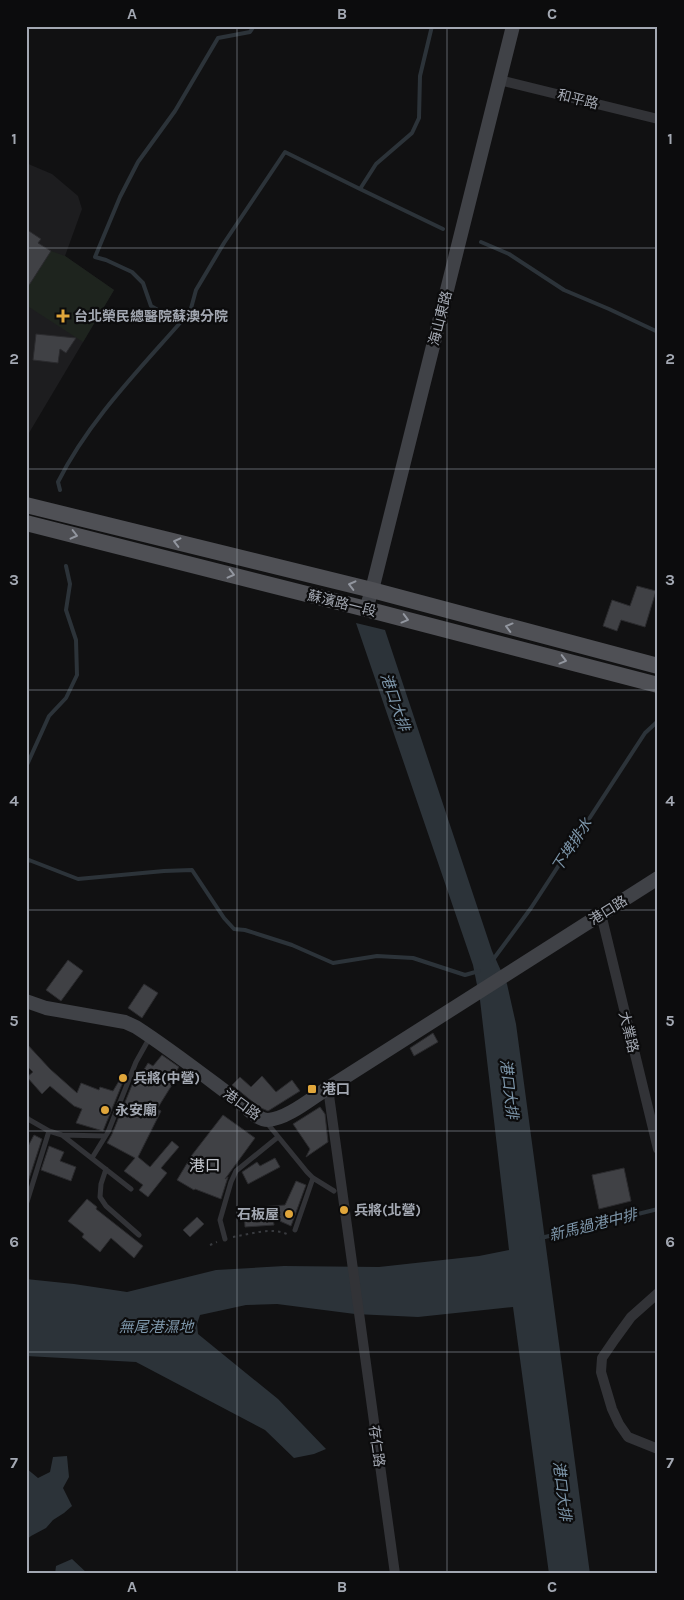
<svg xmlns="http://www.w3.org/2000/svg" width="684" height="1600" font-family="Karla,'Noto Sans TC',sans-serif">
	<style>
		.built { fill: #1d1d1f }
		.green { fill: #1e241e }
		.water { fill: #2c3339 }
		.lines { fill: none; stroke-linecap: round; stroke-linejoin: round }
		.stream { stroke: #2c3339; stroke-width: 4 }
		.building { fill: #404145; stroke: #2b2b2e }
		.path { stroke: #383a3e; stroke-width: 2; stroke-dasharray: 2.5 4; stroke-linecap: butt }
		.lane { stroke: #323337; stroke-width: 5 }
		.street { stroke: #323337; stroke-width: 10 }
		.secondary { stroke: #404247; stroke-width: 14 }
		.primary { stroke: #4f5055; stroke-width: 16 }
		.oneway { stroke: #92969f }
		.grid { fill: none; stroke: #a3a8b2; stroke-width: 1; stroke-opacity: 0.55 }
		.poi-dot { fill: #e0a63b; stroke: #0c0c0d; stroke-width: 2 }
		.labels { text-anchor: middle; stroke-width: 4.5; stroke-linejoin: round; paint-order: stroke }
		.street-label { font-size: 14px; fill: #a3a8b2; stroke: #0c0c0d }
		.poi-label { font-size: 14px; font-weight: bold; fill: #a3a8b2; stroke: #0c0c0d; text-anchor: start }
		.water-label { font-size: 15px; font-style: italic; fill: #7d96aa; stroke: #0c0c0d }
		.quarter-label { font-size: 16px; fill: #c4c7ce; stroke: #0c0c0d }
		.neatline { fill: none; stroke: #a3a8b2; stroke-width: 2 }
		.grid-label { font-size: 16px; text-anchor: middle; font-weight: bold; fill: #a3a8b2 }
	</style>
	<rect width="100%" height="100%" fill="#111112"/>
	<path class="built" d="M26,163L52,174L78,196L82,209L65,256L114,290L26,438Z"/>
	<path class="green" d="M51,251L65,256L114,290L83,342L26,305V290Z"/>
	<path class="water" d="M356,623L385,630L492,951L507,984L516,1024L590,1574H549L513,1307L418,1317L355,1314L277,1304L246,1305L200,1315L197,1324L198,1334L278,1399L326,1449L314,1454L294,1458L265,1430L136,1362L26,1356V1279L74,1284L127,1292L216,1270L284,1266L379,1267L479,1256L509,1250L480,1000L473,965Z
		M67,1456L69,1477L63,1488L72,1506L64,1513L53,1520L46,1528L31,1536L26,1540V1468L38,1478L50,1472L53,1457Z
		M72,1559L88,1574H55L56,1566Z"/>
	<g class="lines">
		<path class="stream" d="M360,189L443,229
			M481,242L509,254L564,290L609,309L658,332
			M180,323L190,312L196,290L224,243L285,152L360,189L376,164L412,133L419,118L420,76L432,26
			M60,490L58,482C88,422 136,373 180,323L151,306L143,283L132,272L106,260L95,257L120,197L138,162L175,111L218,38L250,32L254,26
			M26,767L49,716L66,698L77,675L76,640L66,610L70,584L66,566
			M26,863L29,860L78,879L164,871L192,870L224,918L234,929L245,930L292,945L333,963L377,956L413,958L465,975L479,971
			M492,961L531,908L645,733L658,721
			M541,1238L658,1209"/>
	</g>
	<path class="building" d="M26,229L41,239L38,243L51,251L26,290Z
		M36,334L76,338L66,353L60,349L58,363L33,360Z
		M637,586L656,591L645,627L621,620L617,631L603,626L612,600L630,606Z
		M68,960L83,971L61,1001L46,990Z
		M144,984L158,993L142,1018L128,1008Z
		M433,1033L438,1042L414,1056L410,1048Z
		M26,1043L50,1069L77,1093L81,1083L99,1090L100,1087L113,1091L122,1076L125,1077L103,1131L76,1123L82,1109L74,1106L50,1086L42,1094L27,1077L33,1072L26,1065Z
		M162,1055L179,1067L172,1078L175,1080L157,1109L161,1111L138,1157L150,1167L172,1141L179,1147L161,1168L167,1173L148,1197L139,1190L143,1185L124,1171L135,1158L107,1143L112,1134L134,1080L137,1081L148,1063L153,1066Z
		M262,1076L276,1092L292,1080L300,1091L268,1111L259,1107L232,1085L240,1077L251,1087Z
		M320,1107L325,1114L328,1142L306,1157L310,1149L293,1124Z
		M223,1115L255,1138L225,1179L228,1177L221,1199L195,1189L194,1190L177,1180L192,1155Z
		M34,1135L42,1139L26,1188V1150Z
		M49,1146L64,1152L60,1161L76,1167L71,1181L41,1170Z
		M275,1158L280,1167L248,1184L242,1172L257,1162L260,1166Z
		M624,1168L631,1201L599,1209L592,1175Z
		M296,1181L306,1185L291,1226L273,1218L274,1225L245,1227L244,1208L285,1205Z
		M87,1199L97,1207L96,1209L143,1246L134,1258L111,1238L100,1252L82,1237L84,1234L68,1221Z
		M197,1217L204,1224L190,1237L183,1230Z"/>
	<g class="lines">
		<path class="path" d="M233,1237C251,1234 271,1227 287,1234
			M210,1245L217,1242"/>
		<path class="lane" d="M26,1116L28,1119L49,1131L62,1135L105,1136
			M267,1123L307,1172L313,1178L334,1191
			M62,1135L131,1189
			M92,1158L108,1132L136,1062L150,1037
			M106,1169L101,1184L100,1197L106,1206L139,1235
			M26,1205L49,1131
			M295,1230L313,1178
			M225,1239L220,1220L231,1182L236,1171L278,1137"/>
		<path class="street" d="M499,80L658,119
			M601,914L658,1149
			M328,1088L395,1574
			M658,1293L631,1317L615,1339L602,1358L601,1372L612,1409L619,1424L628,1437L658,1449"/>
		<path class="secondary" d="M366,609L372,590L513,26
			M26,1001L46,1008L125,1022L136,1027C173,1051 207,1078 242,1104C249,1110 258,1120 268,1120C287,1119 312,1098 328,1088L658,878"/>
		<path class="primary" d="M26,505L372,590L658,666
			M26,523L366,609L658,685"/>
	</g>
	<defs><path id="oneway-chevron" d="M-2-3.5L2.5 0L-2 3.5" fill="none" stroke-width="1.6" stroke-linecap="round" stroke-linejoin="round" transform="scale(1.25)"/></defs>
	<g class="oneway">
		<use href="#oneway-chevron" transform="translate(74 535) rotate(14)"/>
		<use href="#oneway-chevron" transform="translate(177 542) rotate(-166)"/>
		<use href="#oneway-chevron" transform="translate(231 574) rotate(14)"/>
		<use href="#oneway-chevron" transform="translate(352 585) rotate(-166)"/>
		<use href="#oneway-chevron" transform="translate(405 619) rotate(15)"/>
		<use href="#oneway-chevron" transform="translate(509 627) rotate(-165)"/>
		<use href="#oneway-chevron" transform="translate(563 660) rotate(15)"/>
	</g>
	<path class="grid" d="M237,26V1574M447,26V1574M26,248H658M26,469H658M26,690H658M26,910H658M26,1131H658M26,1352H658"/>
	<g class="poi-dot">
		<path d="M60.5 308.5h5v5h5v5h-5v5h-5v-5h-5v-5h5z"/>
		<circle cx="123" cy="1078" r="5"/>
		<rect x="307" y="1084" width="10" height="10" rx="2.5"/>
		<circle cx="105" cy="1110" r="5"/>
		<circle cx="344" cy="1210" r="5"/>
		<circle cx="289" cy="1214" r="5"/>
	</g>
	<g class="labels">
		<g class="street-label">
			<text transform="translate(578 99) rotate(14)" y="5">和平路</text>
			<text transform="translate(440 318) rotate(-76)" y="5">海山東路</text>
			<text transform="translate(342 603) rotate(14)" y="5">蘇濱路一段</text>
			<text transform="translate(608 910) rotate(-32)" y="5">港口路</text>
			<text transform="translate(629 1032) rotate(76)" y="5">大業路</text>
			<text transform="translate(242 1104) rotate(36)" y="5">港口路</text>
			<text transform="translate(377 1446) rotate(82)" y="5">存仁路</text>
		</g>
		<g class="poi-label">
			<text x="74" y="321">台北榮民總醫院蘇澳分院</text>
			<text x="133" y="1083">兵將(中營)</text>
			<text x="322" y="1094">港口</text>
			<text x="115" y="1115">永安廟</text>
			<text x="354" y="1215">兵將(北營)</text>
			<text x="279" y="1219" text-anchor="end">石板屋</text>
		</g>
		<g class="water-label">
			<text transform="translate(395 702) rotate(71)" y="5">港口大排</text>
			<text transform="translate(572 845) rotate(-57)" y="5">下埤排水</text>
			<text transform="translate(509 1089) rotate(83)" y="5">港口大排</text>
			<text transform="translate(593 1225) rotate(-14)" y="5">新馬過港中排</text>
			<text x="156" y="1332">無尾港濕地</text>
			<text transform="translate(562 1491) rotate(83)" y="5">港口大排</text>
		</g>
		<g class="quarter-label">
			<text x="205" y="1171">港口</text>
		</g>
	</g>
	<rect width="684" height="1600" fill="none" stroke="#0c0c0d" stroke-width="55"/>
	<rect x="28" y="28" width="628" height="1544" class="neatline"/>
	<g class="grid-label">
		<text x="132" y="19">A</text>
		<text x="342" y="19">B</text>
		<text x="552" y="19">C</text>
		<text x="14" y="144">1</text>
		<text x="670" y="144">1</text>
		<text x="14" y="364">2</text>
		<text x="670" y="364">2</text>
		<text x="14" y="585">3</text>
		<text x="670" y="585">3</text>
		<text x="14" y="806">4</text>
		<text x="670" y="806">4</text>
		<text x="14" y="1026">5</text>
		<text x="670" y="1026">5</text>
		<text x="14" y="1247">6</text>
		<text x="670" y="1247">6</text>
		<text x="14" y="1468">7</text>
		<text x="670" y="1468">7</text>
		<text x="132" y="1592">A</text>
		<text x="342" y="1592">B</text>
		<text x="552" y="1592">C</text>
	</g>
</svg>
